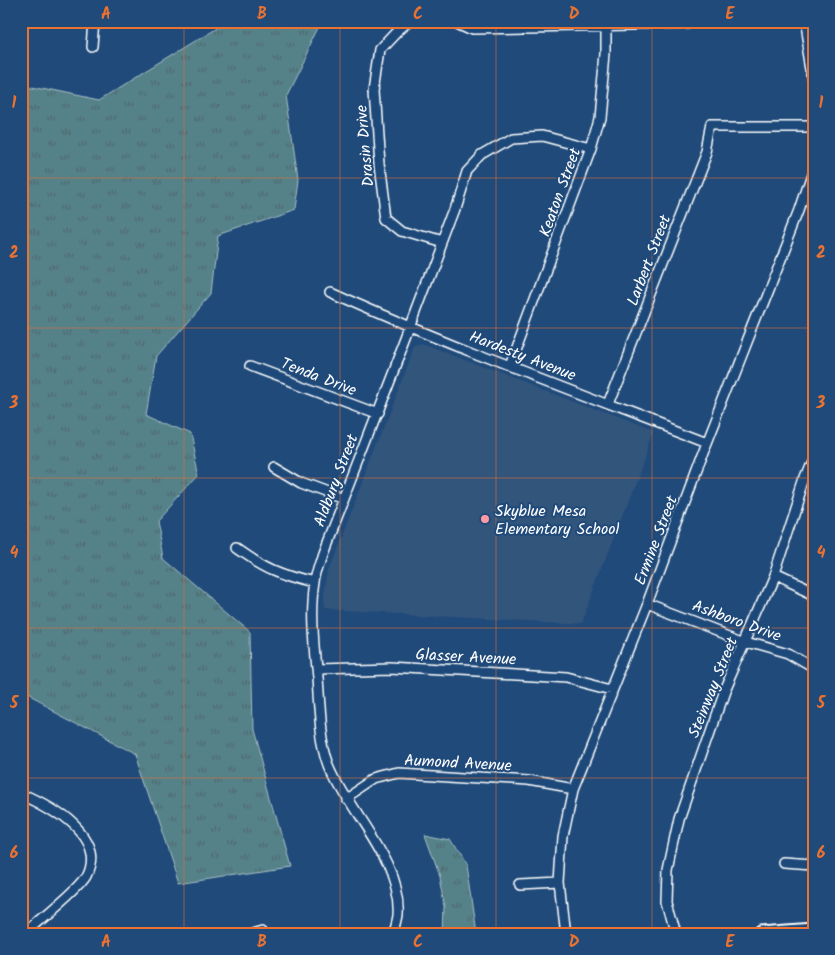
<svg xmlns="http://www.w3.org/2000/svg" width="835" height="955" font-family="Kalam,sans-serif">
	<style>
		.built { fill: #32547c }
		.grass { fill: url(#grass-tufts); stroke: #aac0c4 }
		.lines { fill: none; stroke-linecap: round; stroke-linejoin: round }
		.minor-casing { stroke: #fff; stroke-width: 12 }
		.major-casing { stroke: #fff; stroke-width: 15 }
		.minor { stroke: #1f4a7a; stroke-width: 9 }
		.major { stroke: #1f4a7a; stroke-width: 11 }
		.grid { fill: none; stroke: #eb7230; stroke-width: 1; stroke-opacity: 0.55 }
		.poi-dot { fill: #ff9aa2; stroke: #1f4a7a; stroke-width: 2 }
		.labels { text-anchor: middle; stroke-width: 4; stroke-linejoin: round; paint-order: stroke }
		.street-label { font-size: 16px; fill: #fff; stroke: #1f4a7a }
		.poi-label { font-size: 16px; fill: #fff; stroke: #1f4a7a; text-anchor: start }
		.neatline { fill: none; stroke: #eb7230; stroke-width: 2 }
		.grid-label { font-size: 16px; text-anchor: middle; font-weight: bold; fill: #eb7230 }
	</style>
	<defs>
		<pattern id="grass-tufts" width="24" height="20" patternUnits="userSpaceOnUse" patternTransform="scale(1.25)"><rect width="24" height="20" fill="#548189"/><path d="M3 7l-1-3M5 7V3M7 7l1-3M15 17l-1-3M17 17v-4M19 17l1-3" fill="none" stroke="#50696e"/></pattern>
	</defs>
	<rect width="100%" height="100%" fill="#1f4a7a"/>
	<filter id="ink" filterUnits="userSpaceOnUse"><feTurbulence type="fractalNoise" baseFrequency=".02" numOctaves="2"/><feDisplacementMap in="SourceGraphic" scale="10" xChannelSelector="R" yChannelSelector="G"/><feConvolveMatrix kernelMatrix="1 2 1 2 8 2 1 2 1" color-interpolation-filters="sRGB"/></filter>
	<g filter="url(#ink)">
		<path class="built" d="M423,344L654,433L581,624L325,610L324,603L329,569L415,347Z"/>
		<path class="grass" d="M227,21H323L286,95L298,180L294,210L218,236L211,293L156,356L146,414L190,434L199,474L156,521L163,558L250,632L252,729L290,866L178,883L135,754L21,694V108L28,85L99,100Z
			M425,834L450,839L466,865L476,934H445L446,907L440,876Z"/>
		<g class="lines">
			<defs>
				<path id="minor" d="M410,21L397,32L380,50L374,89L379,164L386,218L402,231L442,243
					M457,21L472,28L687,24
					M804,21L814,80
					M93,47L95,21
					M330,292C454,348 581,394 707,443
					M250,366L378,414
					M510,366L591,149L600,117L606,54V21
					M608,404L707,152L712,127H814
					M274,467L301,483L344,499
					M237,548C265,568 281,575 315,583
					M773,577L814,596
					M647,604L746,642L788,654L814,669
					M316,669L392,667L566,677L612,689
					M21,793C51,806 107,836 86,877C78,891 43,918 30,930
					M346,799L376,779L399,773L529,781L573,789
					M784,864L814,866
					M520,885L560,883
					M21,922L33,934
					M249,934L263,930
					M393,934C395,928 397,921 398,915C402,862 348,812 329,764C319,737 319,706 317,678C314,647 310,614 315,583C316,573 320,563 323,553L407,336L455,209L467,171L482,155L511,138L542,136L591,149
					M566,934L560,883L563,836L573,789L647,604L703,454L799,210L814,165
					M676,934L667,901L668,870L679,819L723,692L773,577L805,479L814,457"/>
				<path id="major" d="M761,934L814,930"/>
			</defs>
			<use href="#minor" class="minor-casing"/>
			<use href="#major" class="major-casing"/>
			<use href="#minor" class="minor"/>
			<use href="#major" class="major"/>
		</g>
	</g>
	<path class="grid" d="M184,21V934M340,21V934M496,21V934M652,21V934M21,178H814M21,328H814M21,478H814M21,628H814M21,778H814"/>
	<circle class="poi-dot" cx="485" cy="519" r="5"/>
	<g class="labels">
		<g class="street-label">
			<text transform="translate(364 146) rotate(-95)" y="6">Drasin Drive</text>
			<text transform="translate(559 192) rotate(-70)" y="6">Keaton Street</text>
			<text transform="translate(648 260) rotate(-69)" y="6">Larbert Street</text>
			<text transform="translate(523 355) rotate(21)" y="6">Hardesty Avenue</text>
			<text transform="translate(319 376) rotate(21)" y="6">Tenda Drive</text>
			<text transform="translate(335 480) rotate(-69)" y="6">Aldbury Street</text>
			<text transform="translate(655 540) rotate(-69)" y="6">Ermine Street</text>
			<text transform="translate(737 620) rotate(20)" y="6">Ashboro Drive</text>
			<text transform="translate(466 656) rotate(3)" y="6">Glasser Avenue</text>
			<text transform="translate(712 687) rotate(-68)" y="6">Steinway Street</text>
			<text transform="translate(458 762) rotate(3)" y="6">Aumond Avenue</text>
		</g>
		<g class="poi-label">
			<text x="495" y="516">Skyblue Mesa<tspan x="495" dy="18">Elementary School</tspan></text>
		</g>
	</g>
	<rect width="835" height="955" fill="none" stroke="#1f4a7a" stroke-width="55"/>
	<rect x="28" y="28" width="780" height="900" class="neatline"/>
	<g class="grid-label">
		<text x="106" y="19">A</text>
		<text x="262" y="19">B</text>
		<text x="418" y="19">C</text>
		<text x="574" y="19">D</text>
		<text x="730" y="19">E</text>
		<text x="14" y="108">1</text>
		<text x="821" y="108">1</text>
		<text x="14" y="258">2</text>
		<text x="821" y="258">2</text>
		<text x="14" y="408">3</text>
		<text x="821" y="408">3</text>
		<text x="14" y="558">4</text>
		<text x="821" y="558">4</text>
		<text x="14" y="708">5</text>
		<text x="821" y="708">5</text>
		<text x="14" y="858">6</text>
		<text x="821" y="858">6</text>
		<text x="106" y="947">A</text>
		<text x="262" y="947">B</text>
		<text x="418" y="947">C</text>
		<text x="574" y="947">D</text>
		<text x="730" y="947">E</text>
	</g>
</svg>
